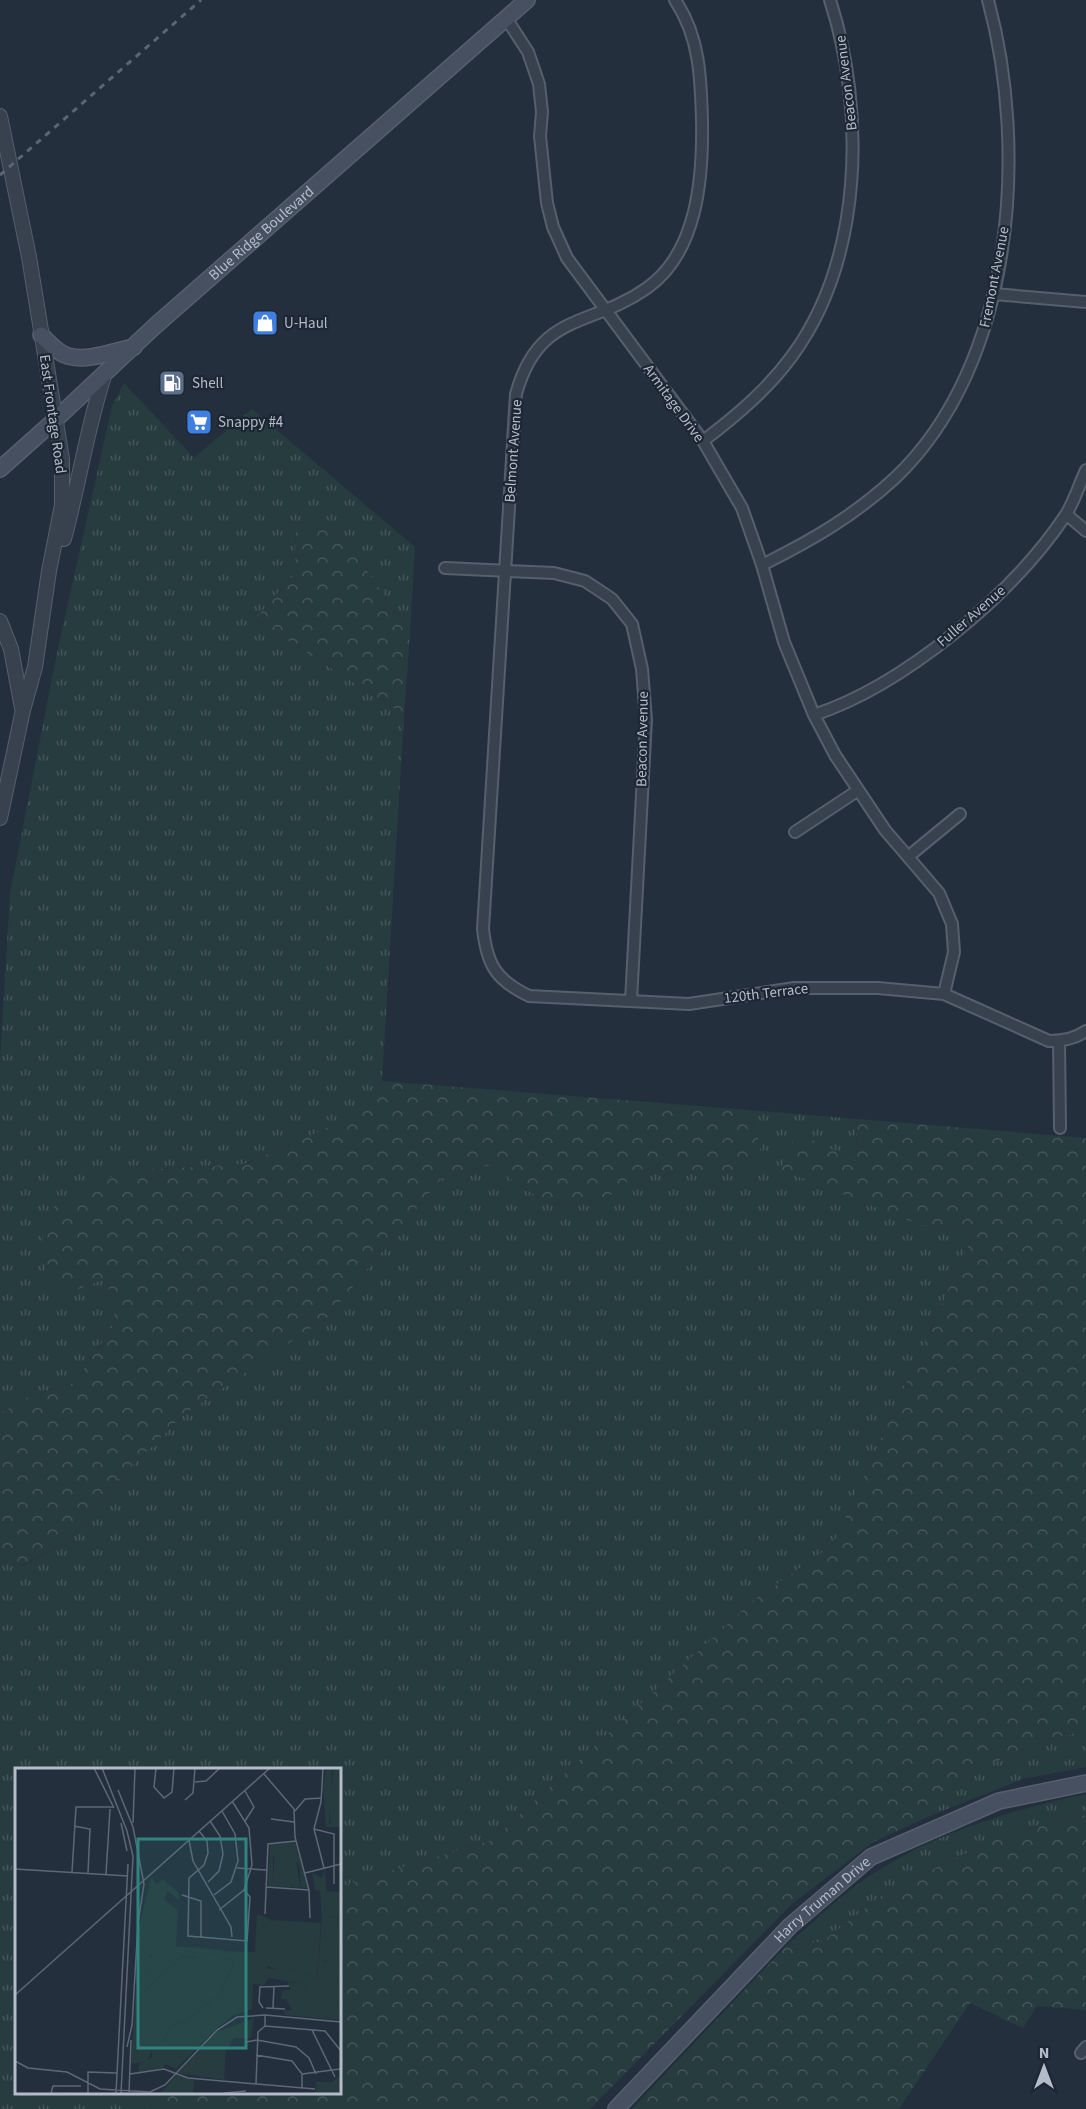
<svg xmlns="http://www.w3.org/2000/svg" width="1086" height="2109" font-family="'Source Sans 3',sans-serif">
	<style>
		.grass { fill: url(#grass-tufts) }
		.forest { fill: url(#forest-crowns) }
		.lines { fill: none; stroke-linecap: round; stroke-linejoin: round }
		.minor-casing { stroke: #565f6c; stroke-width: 14 }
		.tertiary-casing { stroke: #565f6c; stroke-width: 16 }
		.secondary-casing { stroke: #565f6c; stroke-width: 18 }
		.minor { stroke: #38414e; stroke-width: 10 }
		.tertiary { stroke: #38414e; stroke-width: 14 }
		.secondary { stroke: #465061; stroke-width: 15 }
		.rail { stroke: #5a6575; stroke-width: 3; stroke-dasharray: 6 6; stroke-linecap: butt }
		.labels { text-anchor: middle; stroke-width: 4.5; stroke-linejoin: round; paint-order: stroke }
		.street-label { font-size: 15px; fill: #b4bcc9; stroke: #1d2633 }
		.poi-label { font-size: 15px; fill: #b4bcc9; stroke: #1d2633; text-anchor: start }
		.inset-road { fill: none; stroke: #5e6776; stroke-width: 1.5 }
		.view { fill: #308480; fill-opacity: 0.15; stroke: #308480; stroke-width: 3 }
		.inset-edge { fill: none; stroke: #b4bcc9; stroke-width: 3 }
	</style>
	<defs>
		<pattern id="grass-tufts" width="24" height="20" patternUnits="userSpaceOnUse" patternTransform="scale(1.5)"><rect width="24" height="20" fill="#263c3f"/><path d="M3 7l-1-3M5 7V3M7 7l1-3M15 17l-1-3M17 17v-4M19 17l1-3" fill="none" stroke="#435659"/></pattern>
		<pattern id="forest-crowns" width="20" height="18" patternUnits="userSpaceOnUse" patternTransform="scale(1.5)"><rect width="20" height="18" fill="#263c3f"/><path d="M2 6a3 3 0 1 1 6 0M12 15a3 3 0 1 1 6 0" fill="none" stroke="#435659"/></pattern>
	</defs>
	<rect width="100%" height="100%" fill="#242f3e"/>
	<path class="grass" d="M124,383L194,458L252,409L415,547L410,633L341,532L296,526L295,574L255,619L404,715L382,1081L346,1120L244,1164L122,1171L69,1293L106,1278L116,1322L74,1383L28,1397L0,1414V1061L10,893L58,648L112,406Z
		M749,1110L857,1119L856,1162L918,1224L974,1233L833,1545L754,1600L492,1840L339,1887V1770H16V2092L164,2093L144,2109H0V1561L22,1566L70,1540L105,1493L184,1414L328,1317L441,1179L490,1165L550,1205L605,1200L643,1169L681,1174H748L760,1147Z
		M1086,1731V1767L1023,1779L930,1816L968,1774L1048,1739Z
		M1086,1794V1815L1006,1834L886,1892L822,1942L787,1945C808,1927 828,1908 849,1891C915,1839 1005,1811 1086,1794Z"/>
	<path class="forest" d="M296,526L341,532L410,633L404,715L255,619L295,574Z
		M382,1081L749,1110L761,1147L748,1174H681L643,1169L605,1200L550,1205L490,1165L441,1179L328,1317L184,1414L105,1493L70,1540L21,1566L0,1561V1414L28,1397L74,1383L116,1322L106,1278L69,1293L46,1282L43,1241L44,1212L122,1171L245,1164L345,1120Z
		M857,1119L1086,1138V1731L1048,1739L968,1774L930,1816L873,1842L792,1904L590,2109H144L164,2093L339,2092V1887L492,1840L754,1600L833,1545L974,1233L918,1224L781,1170L796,1132L856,1161Z
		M1086,1815V2010L1037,2006L1023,2028L970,2003L899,2109H632L787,1945L822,1942L886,1892L1006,1834Z"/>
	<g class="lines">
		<defs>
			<path id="minor" d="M675,0C700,37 701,79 702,122C703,179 697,253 647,288C591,328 539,311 516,394L483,929C487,965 496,980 529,996L689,1004L794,988H878L944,994L1049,1041C1062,1041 1075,1039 1086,1031
				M506,18L528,52L539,84L542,112L540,136L547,203L553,227L567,258L703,441L742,508L762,565L784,642L814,715L835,755L885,830L939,893L952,924L954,952L944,994
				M994,294L1086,302
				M703,441C736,416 767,390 792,356C863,259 866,111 830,0
				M1066,514L1086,531
				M762,565C812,540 854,516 895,478C1014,365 1029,151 988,0
				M445,568L554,573L585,581L612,599L632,624L642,669L646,720L631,1001
				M814,715C904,685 1012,595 1065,516C1074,502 1079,485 1086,470
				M795,832L857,791
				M909,856L960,814
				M1059,1041L1060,1128
				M1081,2053L1086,2047"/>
			<path id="tertiary" d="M0,116L29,257L62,459V505L49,571L35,667L23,710L0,818
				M64,539C79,484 87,427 105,373
				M0,621L11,649L22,708"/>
			<g id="secondary">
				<path d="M41,335C49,342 57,353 68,356C87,362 114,351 134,347"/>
				<path id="s1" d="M0,469L55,420L155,326L527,0"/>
				<path id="s2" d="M616,2109L790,1926L871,1857L999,1801L1086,1783"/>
			</g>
		</defs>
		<use href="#minor" class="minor-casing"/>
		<use href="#tertiary" class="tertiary-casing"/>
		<use href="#secondary" class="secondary-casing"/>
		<use href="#minor" class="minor"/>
		<use href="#tertiary" class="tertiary"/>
		<use href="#secondary" class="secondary"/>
		<path class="rail" d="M0,175L201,0"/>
	</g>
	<defs>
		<symbol id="shop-square" viewBox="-11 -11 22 22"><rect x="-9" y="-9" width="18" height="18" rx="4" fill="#3f7fe0" stroke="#1d2633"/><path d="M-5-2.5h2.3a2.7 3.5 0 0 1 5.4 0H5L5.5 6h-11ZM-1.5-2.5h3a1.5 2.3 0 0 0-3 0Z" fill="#fff"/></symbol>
		<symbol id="fuel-square" viewBox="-11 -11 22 22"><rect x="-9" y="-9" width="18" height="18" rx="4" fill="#5c6f8a" stroke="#1d2633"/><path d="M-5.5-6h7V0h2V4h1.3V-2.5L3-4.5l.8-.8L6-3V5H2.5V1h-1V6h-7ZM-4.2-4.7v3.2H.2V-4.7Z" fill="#fff"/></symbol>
		<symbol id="supermarket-square" viewBox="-11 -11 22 22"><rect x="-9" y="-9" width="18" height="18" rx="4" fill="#3f7fe0" stroke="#1d2633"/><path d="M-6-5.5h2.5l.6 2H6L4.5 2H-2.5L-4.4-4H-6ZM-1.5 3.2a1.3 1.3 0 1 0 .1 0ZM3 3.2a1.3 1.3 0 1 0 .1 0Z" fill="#fff"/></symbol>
	</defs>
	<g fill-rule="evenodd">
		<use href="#shop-square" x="250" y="308" width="30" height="30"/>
		<use href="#fuel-square" x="157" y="368" width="30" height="30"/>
		<use href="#supermarket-square" x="184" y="407" width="30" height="30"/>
	</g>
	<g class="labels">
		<g class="street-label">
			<text transform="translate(846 83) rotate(-97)" y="5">Beacon Avenue</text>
			<text dy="5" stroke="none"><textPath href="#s1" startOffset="352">Blue Ridge Boulevard</textPath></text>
			<text transform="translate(994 277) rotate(-79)" y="5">Fremont Avenue</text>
			<text transform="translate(674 403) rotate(54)" y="5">Armitage Drive</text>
			<text transform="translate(53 414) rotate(82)" y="5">East Frontage Road</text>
			<text transform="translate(513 451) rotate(-86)" y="5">Belmont Avenue</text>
			<text transform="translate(971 616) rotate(-41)" y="5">Fuller Avenue</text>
			<text transform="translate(642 739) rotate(-89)" y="5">Beacon Avenue</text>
			<text transform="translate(766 993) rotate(-7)" y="5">120th Terrace</text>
			<text dy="5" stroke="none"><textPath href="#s2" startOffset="294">Harry Truman Drive</textPath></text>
		</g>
		<g class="poi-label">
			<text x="284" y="328">U-Haul</text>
			<text x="192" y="388">Shell</text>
			<text x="218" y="427">Snappy #4</text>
		</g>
	</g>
	<g transform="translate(15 1768)">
		<rect width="326" height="326" fill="#242f3e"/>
		<path d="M280,74L293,120L253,118L255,77ZM258,87L284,95L286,118L258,113ZM136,109L142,116L148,111L164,125V133L153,123L149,132L163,142L161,178L148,186L135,187V202L121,212L124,159ZM317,148L325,153V197L307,195L317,190L309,173L310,150ZM257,152L306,155L302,212L279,200L262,202L250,196L244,161ZM198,181L208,182L214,192L220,193L206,224L172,253L155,258L151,269L138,280L132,293L116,296L121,218L130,223L167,188L178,190L199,184ZM272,214L285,215L295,226L325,224V252L269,247V243L277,242L271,231L266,232L267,223L276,221ZM161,307L179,312L178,325H146Z" fill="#263c3f" fill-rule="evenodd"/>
		<path d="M317,1L314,56H325V59H311L308,18L311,3ZM260,82L267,87L270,82L280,85L285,118L258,113ZM310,100L311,123L325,124L326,153L317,148L310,150L309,173H319L321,189L307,194L325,197V224L305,228L295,226L285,215L254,210L249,217L238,216L237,241L219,247L202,260L161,301L150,296L148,300L123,306L124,296L137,289V280L151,269L155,258L172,253L206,224L220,193L201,187L202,183L240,184L242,146L257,152L244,161L253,201L279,200L302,212L307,151L305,123L300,122L297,105L307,110ZM161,178L198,181L199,184L183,190L167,188L130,223L123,225L121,212L135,202L134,198H128V191ZM239,250L236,270H219L211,283L209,312L163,305L201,264ZM325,308V325H301V314H317Z" fill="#263c3f"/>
		<path d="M319,0H325L326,56H316L314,35Z" fill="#263c3f"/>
		<path class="inset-road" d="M79,0L99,40M87,0L112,63L118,88L106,325M141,0L139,19L149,30L157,24L159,0M308,0L306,34L299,61L309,100M249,6L279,41L280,69L294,122L295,150M180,14L191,13L205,0M103,22L118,59L129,116L123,155L117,258M230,23L239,39L230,53M170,32L178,25L180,0M280,43L290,31L307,30M256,51L279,54M106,55L112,83M118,55L120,0M59,58L75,61L73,105M299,61L319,66V116M184,63L192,73L193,85L189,97L174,110L173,168L232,173L235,129L229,122M174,72L178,93L216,159L217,169M222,100L252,102M0,101L113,108M57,104L61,39H99M290,105L326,96M91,106L95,41M193,114L204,103L208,86L205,68L195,53M251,119L294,122M167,127L186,133V170M199,127L216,114L223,93L220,66L207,43M204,142L229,122L237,97L234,60L217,33M250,146L253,76L281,73M245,218L244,234L248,240M245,219L274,218M0,227L255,0M251,240L270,241M258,240L259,218M250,258L310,263L326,283M297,262L320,309M231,274L242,272L281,279L294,290L301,306M112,279L117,257M241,287L277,293L287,306V320M0,293L13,300L52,304L85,321L135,324L150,317L202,262L222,249L250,247L326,254M115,306L149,301L173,310L300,321M287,306L325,301M241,316L243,264L250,258V247M114,324L116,272M36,325L38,318H66M73,325V304L102,305M101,325L113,96M209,325L231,323"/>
		<path class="view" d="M123,71H231V280H123Z"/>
		<rect width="326" height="326" class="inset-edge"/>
	</g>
	<g transform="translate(1044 2067)" stroke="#1d2633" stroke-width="4.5" paint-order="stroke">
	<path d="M0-4.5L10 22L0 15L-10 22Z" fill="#b4bcc9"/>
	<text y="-9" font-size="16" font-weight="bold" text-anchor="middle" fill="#b4bcc9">N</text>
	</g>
</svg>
